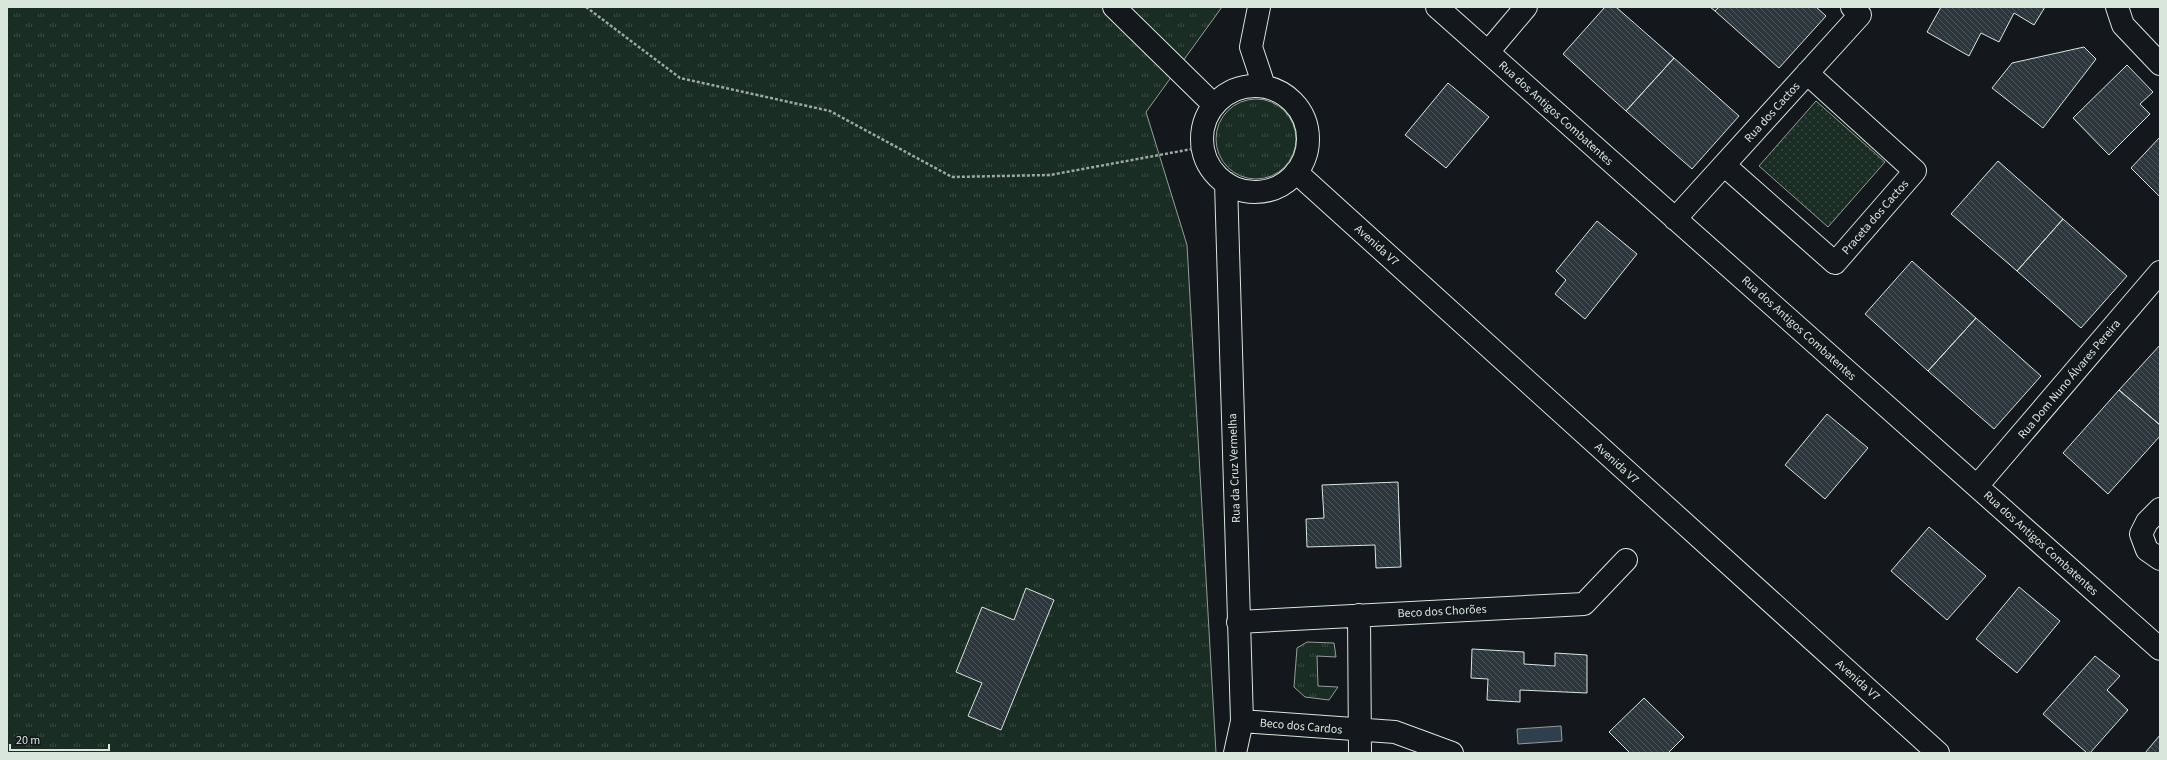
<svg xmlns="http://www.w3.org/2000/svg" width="2167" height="760" font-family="'Source Sans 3',sans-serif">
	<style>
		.grass { fill: url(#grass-tufts); stroke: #939e99 }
		.garden { fill: url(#garden-dots); stroke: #939e99 }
		.water { fill: #2f3f4d; stroke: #939e99 }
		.building { fill: url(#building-back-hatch); stroke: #d8e6dc }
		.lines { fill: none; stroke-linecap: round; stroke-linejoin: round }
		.minor-casing { stroke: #d8e6dc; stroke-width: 24 }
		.path { stroke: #9da8a2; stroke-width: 2.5; stroke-dasharray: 3 2; stroke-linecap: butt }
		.minor { stroke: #14181c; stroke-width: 22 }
		.labels { text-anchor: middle; stroke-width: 3; stroke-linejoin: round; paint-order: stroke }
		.street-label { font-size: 12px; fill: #d8e6dc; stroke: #14181c }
	</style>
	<defs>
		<pattern id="grass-tufts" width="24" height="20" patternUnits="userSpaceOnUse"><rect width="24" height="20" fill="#1a2d24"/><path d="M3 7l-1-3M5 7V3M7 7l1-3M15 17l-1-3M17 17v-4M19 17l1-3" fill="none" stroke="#3b4b43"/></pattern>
		<pattern id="garden-dots" width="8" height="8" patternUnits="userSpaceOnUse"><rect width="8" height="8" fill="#1a2d24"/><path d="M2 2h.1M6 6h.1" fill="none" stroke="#3b4b43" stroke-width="1.8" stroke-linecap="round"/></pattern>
		<pattern id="building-back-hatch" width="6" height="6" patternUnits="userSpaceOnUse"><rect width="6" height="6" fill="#2c363c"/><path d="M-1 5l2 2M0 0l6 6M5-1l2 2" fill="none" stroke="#4a5358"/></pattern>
	</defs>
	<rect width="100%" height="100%" fill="#14181c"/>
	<path class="grass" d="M7,7H1222L1146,112L1187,245L1216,753H7Z
		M1216 139a40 40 0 1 1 80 0a40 40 0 1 1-80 0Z
		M1307,642L1334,643L1336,657L1317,656L1318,686L1338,687L1329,700L1305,697L1294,687L1297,648Z"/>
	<path class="garden" d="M1816,101L1885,162L1828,227L1759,166Z"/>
	<path class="water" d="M1561,726L1562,741L1518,744L1517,729Z"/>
	<path class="building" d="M1605,7H1616L1674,58L1626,111L1563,54Z
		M1710,7H1719L1715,11Z
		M1719,7H1816L1826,16L1779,68L1715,11Z
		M1941,7H2045L2034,25L2014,13L1999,42L1981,33L1969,56L1927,32Z
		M2084,47L2096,59L2043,128L1992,88L2012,63Z
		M1674,58L1739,116L1692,169L1626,111Z
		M2127,65L2153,92L2140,104L2150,114L2109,155L2073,118Z
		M1448,83L1489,117L1446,168L1405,135Z
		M2160,137V197L2131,168Z
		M1998,161L2063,219L2017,271L1951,214Z
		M2063,219L2127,276L2081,328L2017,271Z
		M1597,221L1637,254L1585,319L1555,294L1566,280L1556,271Z
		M1912,261L1976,318L1928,371L1865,314Z
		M1976,318L2041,376L1994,429L1928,371Z
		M2160,345V425L2119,390Z
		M2119,390L2160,425V436L2108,494L2063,453Z
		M1827,414L1868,448L1825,499L1785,465Z
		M1398,482L1401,567L1376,568L1375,545L1307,547L1306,519L1324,518L1322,485Z
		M1929,527L1986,576L1947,620L1891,571Z
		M2019,587L2060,621L2017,673L1976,639Z
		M1026,588L1054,600L1001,730L968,716L982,683L956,672L982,607L1014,620Z
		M1472,649L1524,652V664L1555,666V653L1587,655V693L1520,690V702L1487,700L1488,679L1471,678Z
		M2095,656L2120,676L2107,690L2128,710L2090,753H2087L2043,714Z
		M1644,698L1684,737L1668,753H1630L1609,732Z
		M2160,735V753H2145Z"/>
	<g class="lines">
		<defs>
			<path id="minor" d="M1114,7L1214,105
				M1259,7L1251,47L1264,86
				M1437,7L2160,649
				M2117,7L2123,25L2160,64
				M1488,52L1526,7
				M1202 139a53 53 0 1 1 106 0a53 53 0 1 1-106 0Z
				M1724,165L1835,263L1915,171L1807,73
				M1296,172L1938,753
				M1226,183L1242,721L1235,753
				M1675,219L1860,15L1852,7
				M1977,486L2160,272
				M2160,509L2147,522L2141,534L2147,550L2160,559
				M1359,615L1360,753
				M1238,622L1584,604L1626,560
				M1242,721L1395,732L1452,753"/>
		</defs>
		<use href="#minor" class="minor-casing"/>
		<path class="path" d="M586,7L680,78L830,111L952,177L1050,175L1203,147"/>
		<use href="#minor" class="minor"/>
	</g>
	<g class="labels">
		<g class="street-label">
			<text transform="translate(1772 112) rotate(-48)" y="4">Rua dos Cactos</text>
			<text transform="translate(1556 113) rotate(42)" y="4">Rua dos Antigos Combatentes</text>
			<text transform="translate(1875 217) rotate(-49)" y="4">Praceta dos Cactos</text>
			<text transform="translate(1377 245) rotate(42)" y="4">Avenida V7</text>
			<text transform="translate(1799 328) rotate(42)" y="4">Rua dos Antigos Combatentes</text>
			<text transform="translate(2069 379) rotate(-50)" y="4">Rua Dom Nuno Álvares Pereira</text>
			<text transform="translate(1617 463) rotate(42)" y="4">Avenida V7</text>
			<text transform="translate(1234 468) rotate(-92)" y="4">Rua da Cruz Vermelha</text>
			<text transform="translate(2041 543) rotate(42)" y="4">Rua dos Antigos Combatentes</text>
			<text transform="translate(1442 611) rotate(-3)" y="4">Beco dos Chorões</text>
			<text transform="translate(1858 680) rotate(42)" y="4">Avenida V7</text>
			<text transform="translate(1301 726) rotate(5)" y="4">Beco dos Cardos</text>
		</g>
	</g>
	<rect width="2167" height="760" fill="none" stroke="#d8e6dc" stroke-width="16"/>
	<path d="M10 744v6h99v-6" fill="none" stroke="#d8e6dc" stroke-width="2"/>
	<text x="16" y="744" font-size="12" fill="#d8e6dc" stroke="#14181c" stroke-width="3" paint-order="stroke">20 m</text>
</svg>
